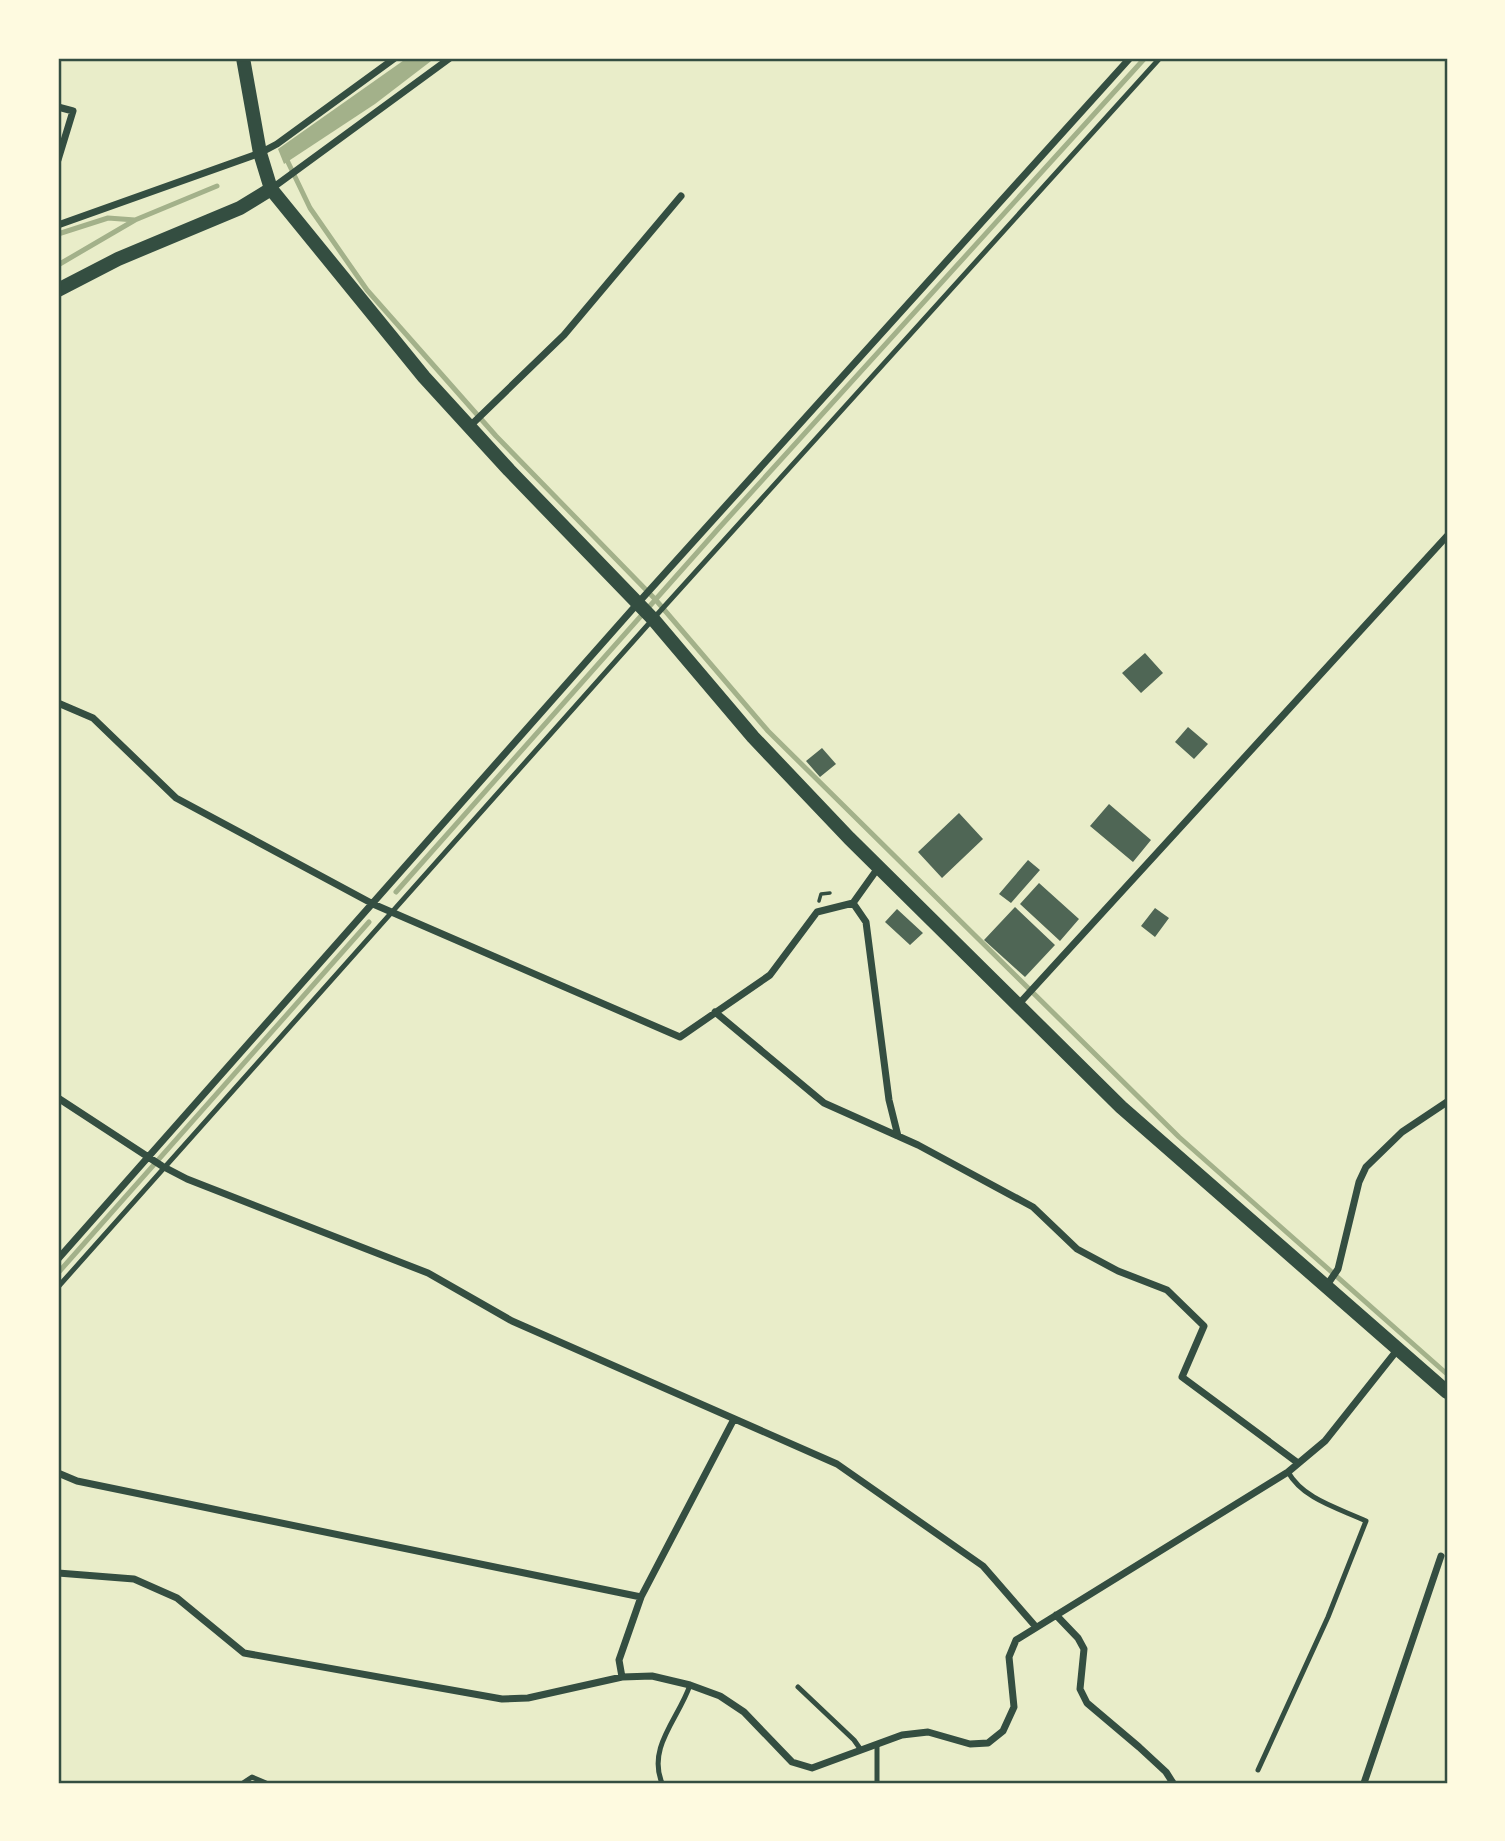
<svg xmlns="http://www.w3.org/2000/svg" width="1505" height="1841" font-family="'Work Sans',sans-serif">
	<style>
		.water { fill: #a3b18a }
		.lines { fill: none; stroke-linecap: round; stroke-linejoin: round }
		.stream { stroke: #a3b18a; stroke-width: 5 }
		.building { fill: #4f6655 }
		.path { stroke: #344e41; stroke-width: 3.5 }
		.service { stroke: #344e41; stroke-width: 5 }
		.minor { stroke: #344e41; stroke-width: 7 }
		.secondary { stroke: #344e41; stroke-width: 14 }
		.neatline { fill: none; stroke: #344e41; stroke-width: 2.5 }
	</style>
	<rect width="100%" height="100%" fill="#e9edc9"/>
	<path class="water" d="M407,58H435L375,104L284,164L278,149Z"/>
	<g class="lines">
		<path class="stream" d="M286,158L310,208L367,290L496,436L655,599L768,731L1179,1137L1447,1374
			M58,234L108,218L135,220
			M58,265L135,220L217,186
			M396,892L719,528L1145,58
			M58,1273L369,922"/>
	</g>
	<path class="building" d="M1145,653L1163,673L1141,693L1122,673Z
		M1188,727L1208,744L1194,759L1175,742Z
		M822,748L836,764L820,777L806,761Z
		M1109,804L1151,840L1133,862L1090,826Z
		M959,813L983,839L942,878L918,852Z
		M1028,860L1040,870L1011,903L999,894Z
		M1039,883L1079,919L1060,941L1020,904Z
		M1015,907L1055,945L1025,977L984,940Z
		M1155,908L1169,918L1155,937L1141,926Z
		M897,909L923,933L910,945L885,922Z"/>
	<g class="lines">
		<path class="path" d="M819,901L821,894L830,893"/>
		<path class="service" d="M58,1287L653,619L1160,58
			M798,1687L854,1740L861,1750
			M877,1744V1783
			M1258,1770L1328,1617L1366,1521C1338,1508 1303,1499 1288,1472
			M243,1783L252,1777L266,1783
			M662,1783C647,1747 679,1718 690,1685"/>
		<path class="minor" d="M58,107L73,111L58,160
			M271,189L450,58
			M58,225L260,153L277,144L395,58
			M470,426L564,335L681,196
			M58,703L93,718L176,798L373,904L680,1037L770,975L817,912L853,903L878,868
			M853,903L866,922L889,1100L898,1136
			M1017,1006L1447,536
			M715,1012L824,1103L918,1145L1033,1207L1077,1249L1118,1271L1167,1290L1204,1326L1182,1377L1298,1463
			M58,1098L162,1166L187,1179L428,1273L512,1321L837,1464L983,1566L1036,1627
			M58,1259L638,603L1130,58
			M1327,1285L1338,1269L1359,1182L1366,1167L1402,1132L1447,1102
			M58,1473L77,1481L641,1597L734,1419
			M58,1573L134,1579L177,1598L244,1653L502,1699L528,1698L622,1677L652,1676L690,1685L720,1696L744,1712L792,1762L812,1768L902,1735L928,1732L970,1744L988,1743L1003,1731L1014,1707L1009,1657L1016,1640L1288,1472L1325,1441L1398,1349
			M1056,1615L1078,1638L1084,1649L1080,1689L1087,1703L1139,1747L1166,1772L1173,1783
			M622,1677L619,1660L641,1597
			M1364,1783L1441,1556"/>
		<path class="secondary" d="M243,58L260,153L271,189L424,377L509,470L653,619L753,737L849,838L1121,1107L1447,1392
			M58,290L118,259L240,208L271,189"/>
	</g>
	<rect width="1505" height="1841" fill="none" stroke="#fefae0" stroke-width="119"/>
	<rect x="60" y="60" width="1386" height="1722" class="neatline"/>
</svg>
